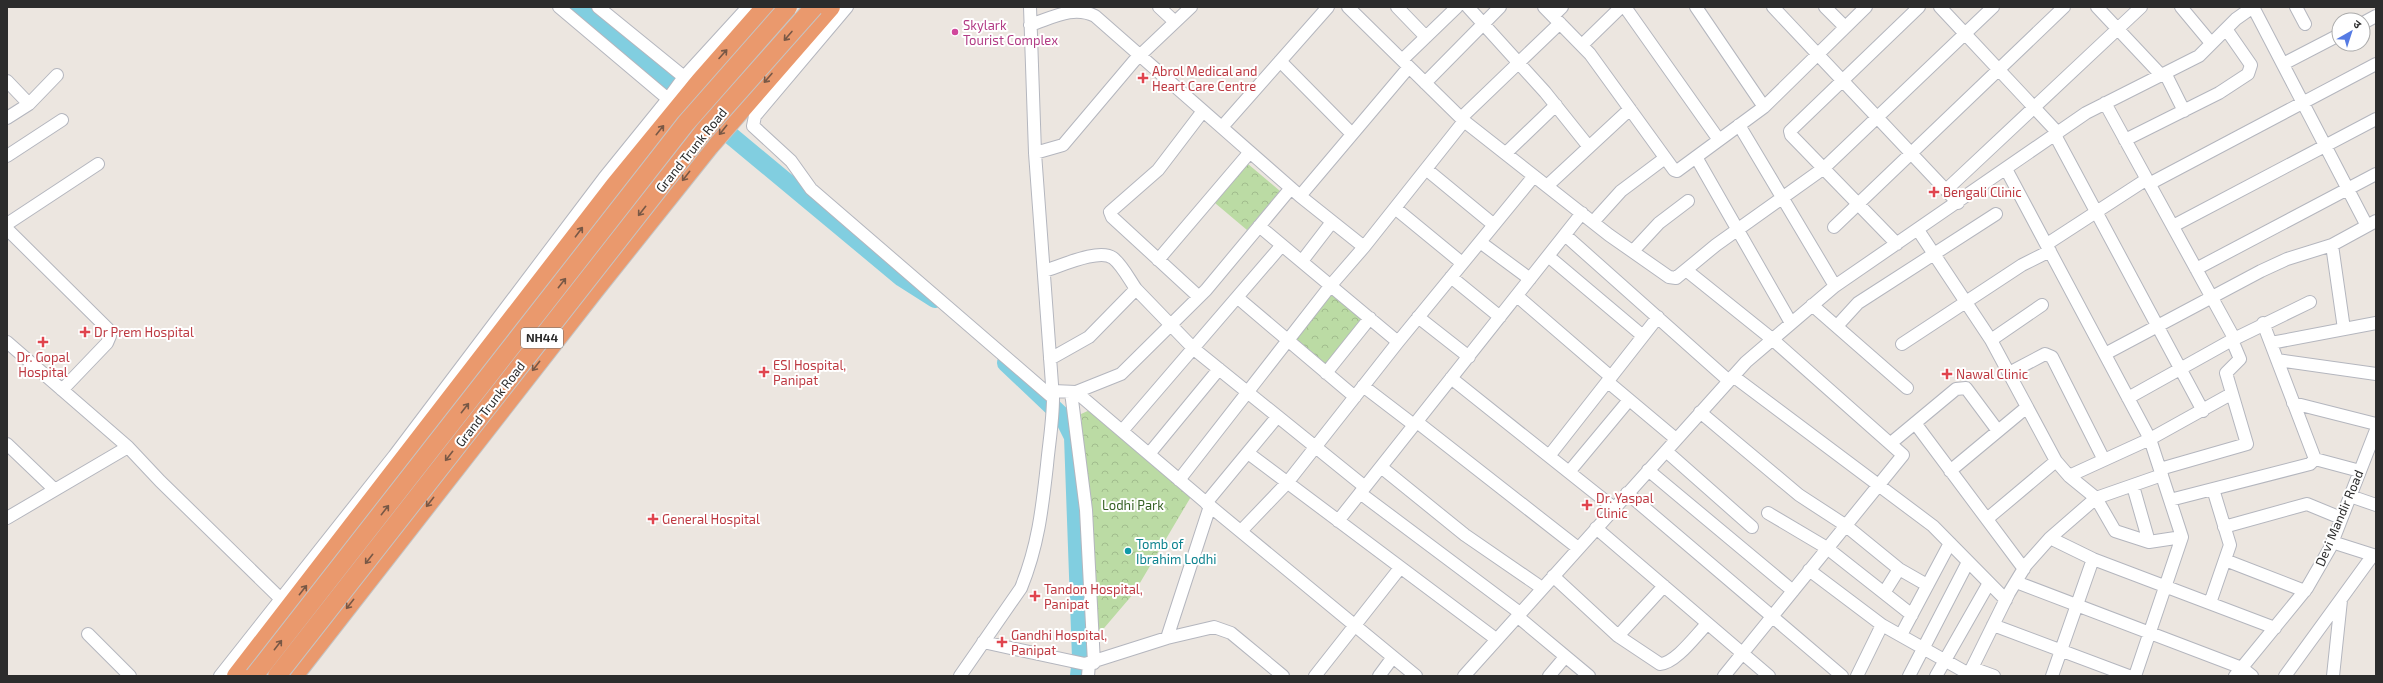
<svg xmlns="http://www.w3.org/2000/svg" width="2383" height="683" font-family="'Exo 2','Noto Sans Devanagari',sans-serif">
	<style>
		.park { fill: url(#park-crowns) }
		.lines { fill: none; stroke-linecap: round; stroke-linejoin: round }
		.river { stroke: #81cee0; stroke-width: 18 }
		.minor-casing { stroke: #b4b6be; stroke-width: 14 }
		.highway-casing { stroke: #c4c4c4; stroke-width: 20 }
		.minor { stroke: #fff; stroke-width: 12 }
		.highway { stroke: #ea996d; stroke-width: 18 }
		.highway-bridge-casing { stroke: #c4c4c4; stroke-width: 20; stroke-linecap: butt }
		.highway-bridge { stroke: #ea996d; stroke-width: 18 }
		.oneway { stroke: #785846 }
		.hotel-dot { fill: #d1479c; stroke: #fff; stroke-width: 1.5 }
		.health-dot { fill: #e0444e; stroke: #fff; stroke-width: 1.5 }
		.culture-dot { fill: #0f9aa8; stroke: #fff; stroke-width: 1.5 }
		.labels { text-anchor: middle; stroke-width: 4; stroke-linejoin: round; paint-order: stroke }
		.shield { fill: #fff; stroke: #6b6b6b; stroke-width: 1 }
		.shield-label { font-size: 12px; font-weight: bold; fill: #2c2c2c }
		.hotel-label { font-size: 13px; fill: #b23c85; stroke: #fff; text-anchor: start }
		.health-label { font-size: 13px; fill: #be3a42; stroke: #fff; text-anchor: start }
		.street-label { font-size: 13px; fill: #2c2c2c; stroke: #fff }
		.park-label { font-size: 13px; fill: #366124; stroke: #fff }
		.culture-label { font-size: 13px; fill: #0d838f; stroke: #fff; text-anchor: start }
	</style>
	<defs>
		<pattern id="park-crowns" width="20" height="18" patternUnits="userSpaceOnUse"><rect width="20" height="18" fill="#bbdba4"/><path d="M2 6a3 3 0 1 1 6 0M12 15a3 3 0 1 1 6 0" fill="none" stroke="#a1bc8d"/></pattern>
	</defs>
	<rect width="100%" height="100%" fill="#ece6e0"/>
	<path class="park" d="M1248,164L1280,191L1247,230L1215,203Z
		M1332,293L1363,318L1326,365L1295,340Z
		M1092,409L1192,495L1134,593L1099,634L1096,633L1081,414Z"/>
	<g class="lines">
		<path class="river" d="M579,7L689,101
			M712,120L902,278L935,299
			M1006,363L1063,417L1073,437L1081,658L1079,676"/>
		<defs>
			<path id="minor" d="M559,7L668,99L604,178
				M598,7L684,77L748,7
				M847,7L755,116L753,126L791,161L811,189L1053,398
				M1159,7L1174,21
				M1348,7L1464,121L1609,235L1669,277L1676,278L1716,245L1824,168L1993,7
				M1397,7L1426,37
				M1468,7L1545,92L1589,147
				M1544,7L1590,54L1674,170L1677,171L1764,107L1866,7
				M1625,7L1719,140
				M1696,7L1764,107
				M1773,7L1958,203
				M1825,7L1845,27
				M1940,7L2058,133
				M2097,7L2161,75
				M2181,7L2211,43
				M2253,7L2367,226
				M2296,7L2305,24
				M1553,16L1562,7
				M2363,23L2376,16
				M1030,25C1052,18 1073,5 1095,16L1300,196L1364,247
				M1582,45L1621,7
				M1402,60L1457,7
				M1280,61L1352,134
				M2283,64L2339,35
				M2165,73L2184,111
				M7,81L29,104
				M1425,83L1500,7
				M668,99L684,77
				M2105,103L2234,338
				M7,118L29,104L57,75
				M1461,118L1560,23
				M1739,125L1835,286
				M1222,127L1328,7
				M2055,135L2203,411
				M2125,140L2219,93L2248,74L2251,65L2226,29
				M1035,153L1063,145L1134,61L1191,7
				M1506,153L1556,105
				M7,156L62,120
				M1696,157L1791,323
				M1426,169L1494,225
				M2006,169L2150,439L2182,537L2135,676
				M2149,184L2376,64
				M1547,186L1630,109
				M1946,190L2141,7
				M1300,196L1409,67
				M1395,208L1462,263
				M1593,222L1621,191L1665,158
				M7,224L98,164
				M1259,226L1398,342
				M2173,226L2376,119
				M1834,227L2064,7
				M7,229L108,329L110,336L107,343L62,390
				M1918,230L1991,340L2056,461L2069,476L2096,498L2115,531L2149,542L2182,537
				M1565,235L1729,381
				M1480,242L1530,279
				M1897,244L1791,135L1790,131L1919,7
				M2047,244L2147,179
				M2332,245L2344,329
				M1633,251L1659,223L1688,201
				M1548,256L1643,336
				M1158,260L1250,152
				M1302,261L1332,222
				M2196,269L2376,174
				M1686,270L1772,339L1903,455L1724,676
				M1044,271C1061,266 1099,248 1113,258C1122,265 1129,279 1136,289
				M1451,277L1500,317
				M1517,296L1611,377
				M1199,297L1112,217L1110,212L1158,170L1203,111
				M1238,298L1355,397
				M1812,305L1907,388
				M1418,317L1469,357
				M2263,323L2315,459L2360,471
				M1837,326L1858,303L1996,214
				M1991,340L2042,305
				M7,342L128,447L160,481L286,604
				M2271,343L2376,323
				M1902,344L2022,265L2050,251
				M2105,354L2261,271L2287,259L2332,245L2376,221
				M1050,359L1089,337L1136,289L1194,349L1365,487
				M2277,360L2376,374
				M1326,373L1370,318
				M2009,373L2045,354L2052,357L2104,460
				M1733,376L1933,526L2006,600
				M1451,378L1614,508
				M1608,382L1676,439
				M1363,386L1414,425
				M1053,391L1076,392L1121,374L1206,290L1291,188
				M1071,392L1086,510L1094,663
				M1076,392L1210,506L1167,638
				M2128,398L2232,340L2310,302
				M2293,403L2376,424
				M1700,412L1799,495L1845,525L1899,569L1927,585
				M1417,422L1578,548
				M1915,423L2024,569
				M1122,431L1282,245
				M1891,443L1956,389L1966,388L1998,431
				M7,444L54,489
				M1666,451L1752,527
				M1248,453L1496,639
				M1149,454L1219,369
				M1549,456L1658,317
				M1381,467L1465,535L1542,588
				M2160,469L2247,444L2226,373L2240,359L2232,340
				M1648,470L1793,591
				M1950,471L2027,407
				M1569,472L1629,400
				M2069,476L2150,439L2231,394
				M1179,480L1331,285L1364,247L1464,121
				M2133,486L2149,542
				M1360,493L1520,613
				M1627,493L1842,676
				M2350,496L2376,505
				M2170,500L2310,464L2315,459
				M1206,503L1277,417
				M1210,506L1416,676
				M1768,513L1827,548L1912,615
				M7,518L128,447
				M1987,519L2056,461
				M1338,521L1582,213
				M2224,527L2307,504L2341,518
				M1596,528L1769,676
				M1241,531L1287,483L1398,342L1534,176
				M2050,538L2093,559L2275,628
				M2332,542L2376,556
				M2225,560L2305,591
				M1809,570L1882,625L1969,674
				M1553,576L1618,636L1660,664C1676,663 1696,635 1707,624
				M2016,582L2242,668L2252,676
				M1884,593L1899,569
				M2210,603L2230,545L2213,489
				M1517,616L1589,676
				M1993,625L2129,676
				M88,634L130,676
				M1901,635L1950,543
				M1618,636L1664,586
				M983,642L1085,664L1167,638L1214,627L1231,633L1283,676
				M1972,668L1994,676
				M220,676L394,456L604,178L614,186
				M960,676L1021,588C1038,546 1042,510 1047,465C1049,443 1053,421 1053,398L1035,153L1030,7
				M1088,676L1089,664
				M1315,676L1400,568
				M1379,676L1393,657
				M1464,676L1746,362L1835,286L2086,113L2199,56L2236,19L2253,7
				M1549,676L1565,657
				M1857,676L1882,625
				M1909,676L1968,562
				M1936,676L1989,583
				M1968,676L2009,593L2026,565L2050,538L2096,498L2162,475
				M2052,676L2093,559
				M2235,676L2307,588L2330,548L2376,430
				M2285,676L2373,555
				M2333,676L2341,600"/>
			<path id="highway" d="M236,676L614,186L700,81L765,7
				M294,676L595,290L710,146L831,7"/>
		</defs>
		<use href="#minor" class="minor-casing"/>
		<use href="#highway" class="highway-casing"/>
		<use href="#minor" class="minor"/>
		<use href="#highway" class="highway"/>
		<defs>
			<path id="highway-bridge" d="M254,676L686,123L788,7
				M277,676L704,131L814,7"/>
		</defs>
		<use href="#highway-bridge" class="highway-bridge-casing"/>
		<use href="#highway-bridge" class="highway-bridge"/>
	</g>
	<defs><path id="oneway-shaft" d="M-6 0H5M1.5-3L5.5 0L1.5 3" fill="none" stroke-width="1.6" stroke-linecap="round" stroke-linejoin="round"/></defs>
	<g class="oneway">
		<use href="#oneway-shaft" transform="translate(788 36) rotate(131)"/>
		<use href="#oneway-shaft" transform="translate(723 54) rotate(-48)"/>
		<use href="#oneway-shaft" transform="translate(768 78) rotate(131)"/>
		<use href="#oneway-shaft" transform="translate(660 130) rotate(-51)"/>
		<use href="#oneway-shaft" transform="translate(723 130) rotate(129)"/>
		<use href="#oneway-shaft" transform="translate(686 176) rotate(128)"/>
		<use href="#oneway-shaft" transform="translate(642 211) rotate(128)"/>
		<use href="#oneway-shaft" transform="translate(579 232) rotate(-53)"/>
		<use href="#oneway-shaft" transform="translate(562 283) rotate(-52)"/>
		<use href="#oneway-shaft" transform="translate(536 366) rotate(128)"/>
		<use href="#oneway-shaft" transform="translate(465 408) rotate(-52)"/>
		<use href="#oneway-shaft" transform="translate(449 456) rotate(128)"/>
		<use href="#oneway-shaft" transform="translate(430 502) rotate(128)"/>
		<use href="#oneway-shaft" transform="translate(385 510) rotate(-52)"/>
		<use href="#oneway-shaft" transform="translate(369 559) rotate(128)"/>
		<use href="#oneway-shaft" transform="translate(303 590) rotate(-52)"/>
		<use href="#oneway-shaft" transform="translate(350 604) rotate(128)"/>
		<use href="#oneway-shaft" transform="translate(278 645) rotate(-52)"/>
	</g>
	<circle class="hotel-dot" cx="955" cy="32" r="4"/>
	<g class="health-dot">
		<path d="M1141 72h4v4h4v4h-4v4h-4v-4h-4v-4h4z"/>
		<path d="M1932 186h4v4h4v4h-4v4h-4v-4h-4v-4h4z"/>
		<path d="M83 326h4v4h4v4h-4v4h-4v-4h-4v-4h4z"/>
		<path d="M41 336h4v4h4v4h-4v4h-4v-4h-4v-4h4z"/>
		<path d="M762 366h4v4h4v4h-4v4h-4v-4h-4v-4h4z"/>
		<path d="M1945 368h4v4h4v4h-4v4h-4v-4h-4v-4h4z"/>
		<path d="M1585 499h4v4h4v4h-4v4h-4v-4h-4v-4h4z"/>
		<path d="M651 513h4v4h4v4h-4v4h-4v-4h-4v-4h4z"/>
		<path d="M1033 590h4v4h4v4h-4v4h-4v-4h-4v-4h4z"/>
		<path d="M1000 636h4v4h4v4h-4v4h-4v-4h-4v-4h4z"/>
	</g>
	<circle class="culture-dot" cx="1128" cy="551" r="4"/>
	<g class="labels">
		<rect class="shield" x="521" y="328" width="42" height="20" rx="3"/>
		<g class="shield-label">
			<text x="542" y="342">NH44</text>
		</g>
		<g class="hotel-label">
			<text x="963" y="30">Skylark<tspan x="963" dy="15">Tourist Complex</tspan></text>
		</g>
		<g class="health-label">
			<text x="1152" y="76">Abrol Medical and<tspan x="1152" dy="15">Heart Care Centre</tspan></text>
			<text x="1943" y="197">Bengali Clinic</text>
			<text x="94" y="337">Dr Prem Hospital</text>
			<text x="43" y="362" text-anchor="middle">Dr. Gopal<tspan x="43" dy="15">Hospital</tspan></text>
			<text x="773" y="370">ESI Hospital,<tspan x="773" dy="15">Panipat</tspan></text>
			<text x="1956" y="379">Nawal Clinic</text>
			<text x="1596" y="503">Dr. Yaspal<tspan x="1596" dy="15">Clinic</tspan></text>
			<text x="662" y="524">General Hospital</text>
			<text x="1044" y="594">Tandon Hospital,<tspan x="1044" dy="15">Panipat</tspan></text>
			<text x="1011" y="640">Gandhi Hospital,<tspan x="1011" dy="15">Panipat</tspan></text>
		</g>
		<g class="street-label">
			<text transform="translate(691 150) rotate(-51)" y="5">Grand Trunk Road</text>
			<text transform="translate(490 404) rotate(-52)" y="5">Grand Trunk Road</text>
			<text transform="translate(2339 518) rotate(-67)" y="5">Devi Mandir Road</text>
		</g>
		<g class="park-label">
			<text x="1133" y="510">Lodhi Park</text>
		</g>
		<g class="culture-label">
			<text x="1136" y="549">Tomb of<tspan x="1136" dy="15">Ibrahim Lodhi</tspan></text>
		</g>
	</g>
	<rect width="2383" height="683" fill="none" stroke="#2c2c2c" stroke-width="16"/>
	<g transform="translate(2351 32) rotate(39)"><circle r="19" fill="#ffffff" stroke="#ababab"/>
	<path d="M0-3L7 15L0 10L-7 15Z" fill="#557be4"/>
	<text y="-6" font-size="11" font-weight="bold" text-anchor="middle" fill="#2c2c2c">उ</text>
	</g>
</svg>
